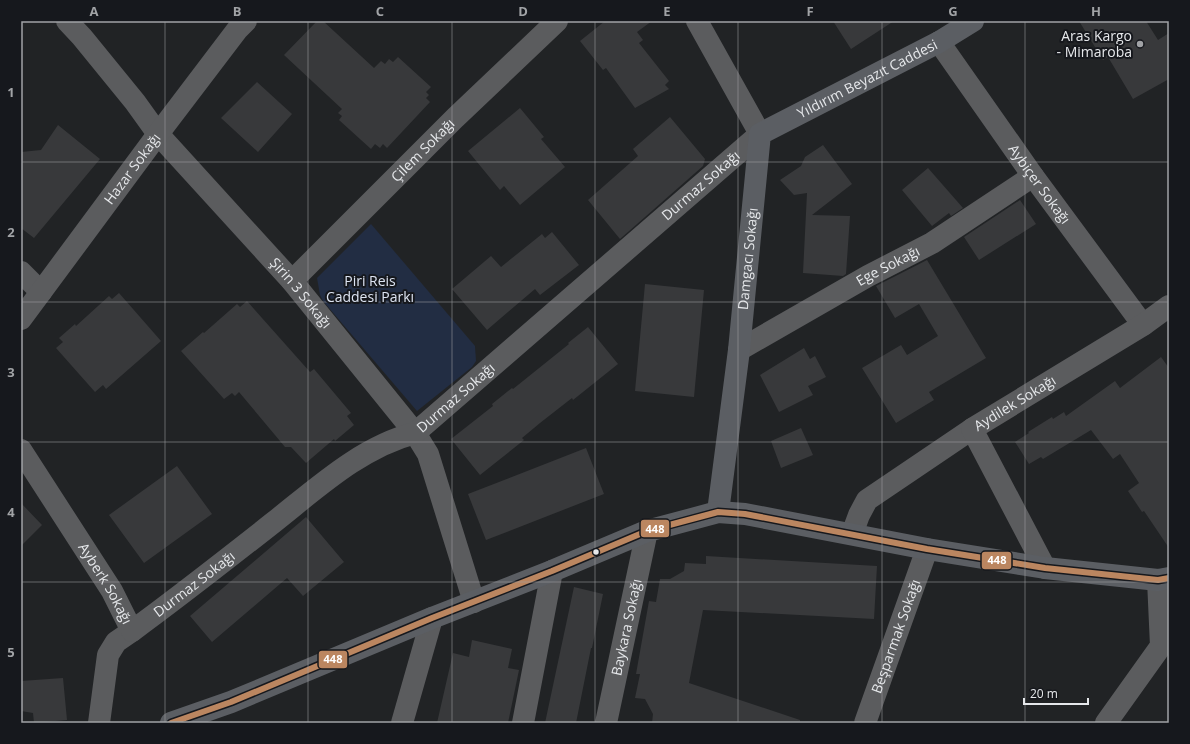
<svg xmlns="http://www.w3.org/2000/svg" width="1190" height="744" font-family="'Open Sans',sans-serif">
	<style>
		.green { fill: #222d43 }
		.building { fill: #38393b }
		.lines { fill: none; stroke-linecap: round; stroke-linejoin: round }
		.minor { stroke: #5b5c5e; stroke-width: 22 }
		.major { stroke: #5b5e63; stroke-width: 22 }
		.bus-1-casing { stroke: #16181d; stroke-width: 9 }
		.bus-1 { stroke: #bb8660; stroke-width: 6 }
		.grid { fill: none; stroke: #a1a3a6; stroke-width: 1; stroke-opacity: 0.55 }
		.poi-dot { fill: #a1a3a6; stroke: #16181d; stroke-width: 1.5 }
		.bus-dot { fill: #e6e8eb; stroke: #16181d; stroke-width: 1.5 }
		.labels { text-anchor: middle; stroke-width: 4; stroke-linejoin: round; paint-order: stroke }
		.poi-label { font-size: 14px; fill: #e6e8eb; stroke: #16181d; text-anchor: end }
		.street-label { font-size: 14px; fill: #e6e8eb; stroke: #16181d }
		.park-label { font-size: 14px; fill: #dde4f2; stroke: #16181d }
		.line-badge { stroke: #16181d; stroke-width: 1.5 }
		.badge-label { font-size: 11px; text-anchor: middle; font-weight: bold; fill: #fff }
		.neatline { fill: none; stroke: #a1a3a6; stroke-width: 1.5 }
		.grid-label { font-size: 13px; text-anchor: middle; font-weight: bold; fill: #a1a3a6 }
	</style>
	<rect width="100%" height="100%" fill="#212325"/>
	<path class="green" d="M371,224L475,346L476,361L472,367L417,411L323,301L320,295L317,278Z"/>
	<path class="building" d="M317,21H323L374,68L381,61L385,64L389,59L393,62L398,57L431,87L426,92L429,95L426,98L430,102L387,148L383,144L380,148L375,144L371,149L339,120L342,116L338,113L342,109L284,55Z
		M605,21H652L637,32L643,40L639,43L669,81L665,85L669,89L635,108L606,68L603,70L580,41Z
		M833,21H894L851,49Z
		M1079,21H1146L1158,40L1169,33V79L1133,99L1108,57L1103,60Z
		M257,82L292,114L258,152L221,118Z
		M520,108L544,137L541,139L565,167L520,205L504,186L500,190L468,151Z
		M670,117L705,159L703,166L620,239L588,200L638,156L633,149Z
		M58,125L100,159L34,238L21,228V152L41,150Z
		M823,145L852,184L812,215L850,216L846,274L843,276L803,273L807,193L794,195L780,180L801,166L805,157Z
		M928,168L963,208L951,216L949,213L932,226L902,190Z
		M1020,200L1036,224L979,260L964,237Z
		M552,232L579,265L540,295L535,289L487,330L452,289L491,256L501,267L542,234L545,238Z
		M927,260L986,358L929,392L934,400L896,423L862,368L901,345L907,355L938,336L919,304L895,318L876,286Z
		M645,284L704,290L694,397L635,391Z
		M119,293L161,341L106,389L103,385L95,392L56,348L63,342L59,338L75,324L76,326L109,296L112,299Z
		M247,301L310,372L314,369L351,413L347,416L354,425L335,441L334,439L306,463L291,447H285L239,392L235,396L232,393L224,399L181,351L203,332L204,333L237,304L240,307Z
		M588,327L618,364L573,400L572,398L540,423L522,438L524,440L480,475L451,439L493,406L492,404L512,388L513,389L569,344L568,343Z
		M804,348L810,359L815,356L826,377L808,386L813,395L779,412L760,375Z
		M1161,357L1169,368V548L1144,511L1142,512L1128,491L1139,483L1120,454L1113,459L1091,430L1043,459L1041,457L1029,464L1015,442L1029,433L1028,432L1052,417L1053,419L1064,412L1066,416L1115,381L1120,388Z
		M801,428L813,455L781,468L771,441Z
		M586,448L604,494L486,540L468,494Z
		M177,466L212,514L144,563L109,515Z
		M21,503L42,525L21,546Z
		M306,517L344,562L303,596L287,578L212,642L190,616Z
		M706,556L877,566L874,619L703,610L689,683L800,720V723H652L653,714L645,699L635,698L640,674H636L649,601L656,602L660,579H670L684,571L685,563L706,564Z
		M574,587L603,594L592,648H591L576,723H545Z
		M472,640L512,649L508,668L519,670L508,723H437L453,653L469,657Z
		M63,678L67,720L34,723L33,713L21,711V681Z"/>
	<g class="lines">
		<g class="minor">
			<path id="s1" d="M67,21L82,37L135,102L158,134L292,281L415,433L428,454L474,602"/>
			<path id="s2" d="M939,42L1033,176L1143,325"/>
			<path d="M21,272L41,292"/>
			<path id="s3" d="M292,281L455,118L557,21"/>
			<path id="s4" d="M21,319L158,134L237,30L246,21"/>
			<path id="s5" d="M739,350L868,276L932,243L1033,176"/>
			<path id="s6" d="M21,450L112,591L132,631L116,642L108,655L99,723"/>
			<path d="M852,534L859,515L867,500L972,429"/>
			<path id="s7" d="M1045,568L972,429L1143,325L1169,306"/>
			<path id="s8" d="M132,631C180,596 227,559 274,522C317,488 361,447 415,433L760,134L697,21"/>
			<path d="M402,723L432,618"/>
			<path d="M523,723L552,571"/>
			<path id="s9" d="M606,723L647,531"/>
			<path id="s10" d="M865,723L927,549"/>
			<path d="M1106,723L1161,646L1158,580"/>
		</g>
		<g class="major">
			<path id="s11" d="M718,512L739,350L760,134L939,42L973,21"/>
			<path d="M171,723L231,702L432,618L552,571L647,531L718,512L745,514L927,549L1045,568L1158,580L1169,578"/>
		</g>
		<defs>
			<path id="bus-1" d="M171,723L231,702L432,618L552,571L647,531L718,512L745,514L927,549L1045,568L1158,580L1169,578"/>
		</defs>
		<use href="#bus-1" class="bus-1-casing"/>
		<use href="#bus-1" class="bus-1"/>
	</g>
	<path class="grid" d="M165,21V723M308,21V723M452,21V723M595,21V723M738,21V723M882,21V723M1025,21V723M21,162H1169M21,302H1169M21,442H1169M21,582H1169"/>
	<circle class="poi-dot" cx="1140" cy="44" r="4"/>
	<circle class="bus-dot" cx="596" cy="552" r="3.5"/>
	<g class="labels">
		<g class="poi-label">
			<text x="1132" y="41">Aras Kargo<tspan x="1132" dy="16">- Mimaroba</tspan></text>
		</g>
		<g class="street-label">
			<text dy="5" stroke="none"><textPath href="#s11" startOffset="501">Yıldırım Beyazıt Caddesi</textPath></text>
			<text dy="5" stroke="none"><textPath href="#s3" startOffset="185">Çilem Sokağı</textPath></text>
			<text dy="5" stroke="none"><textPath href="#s4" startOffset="187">Hazar Sokağı</textPath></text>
			<text dy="5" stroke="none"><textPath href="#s2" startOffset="174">Aybiçer Sokağı</textPath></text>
			<text dy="5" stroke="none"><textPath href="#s8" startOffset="725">Durmaz Sokağı</textPath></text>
			<text dy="5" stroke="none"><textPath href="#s11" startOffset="255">Damgacı Sokağı</textPath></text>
			<text dy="5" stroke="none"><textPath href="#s5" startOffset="171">Ege Sokağı</textPath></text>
			<text dy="5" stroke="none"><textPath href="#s1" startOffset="359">Şirin 3 Sokağı</textPath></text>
			<text dy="5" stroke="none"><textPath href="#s8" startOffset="401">Durmaz Sokağı</textPath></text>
			<text dy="5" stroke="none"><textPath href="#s7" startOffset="207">Aydilek Sokağı</textPath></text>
			<text dy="5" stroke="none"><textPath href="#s6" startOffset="158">Ayberk Sokağı</textPath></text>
			<text dy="5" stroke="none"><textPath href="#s8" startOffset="78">Durmaz Sokağı</textPath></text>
			<text dy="5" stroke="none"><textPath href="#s9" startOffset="98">Baykara Sokağı</textPath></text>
			<text dy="5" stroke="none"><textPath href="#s10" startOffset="92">Beşparmak Sokağı</textPath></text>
		</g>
		<g class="park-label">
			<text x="370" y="286">Piri Reis<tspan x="370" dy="16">Caddesi Parkı</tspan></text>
		</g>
	</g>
	<g class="line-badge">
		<rect x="640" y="519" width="30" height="19" rx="4" fill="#bb8660"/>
		<rect x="981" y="551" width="31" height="19" rx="4" fill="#bb8660"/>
		<rect x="318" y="650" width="30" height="19" rx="4" fill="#bb8660"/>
	</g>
	<g class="badge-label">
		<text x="655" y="533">448</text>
		<text x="997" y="564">448</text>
		<text x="333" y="663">448</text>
	</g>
	<rect width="1190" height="744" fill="none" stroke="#16181d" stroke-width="44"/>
	<path d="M1024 698v6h64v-6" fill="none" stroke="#e6e8eb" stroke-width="2"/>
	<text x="1030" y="698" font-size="12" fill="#e6e8eb" stroke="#16181d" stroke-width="3" paint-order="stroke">20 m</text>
	<rect x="22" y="22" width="1146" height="700" class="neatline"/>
	<g class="grid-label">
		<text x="94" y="16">A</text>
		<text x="237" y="16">B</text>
		<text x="380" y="16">C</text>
		<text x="523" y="16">D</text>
		<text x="667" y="16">E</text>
		<text x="810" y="16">F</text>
		<text x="953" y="16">G</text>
		<text x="1096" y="16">H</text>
		<text x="11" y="97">1</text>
		<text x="11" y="237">2</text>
		<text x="11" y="377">3</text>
		<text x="11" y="517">4</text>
		<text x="11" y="657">5</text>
	</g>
</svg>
